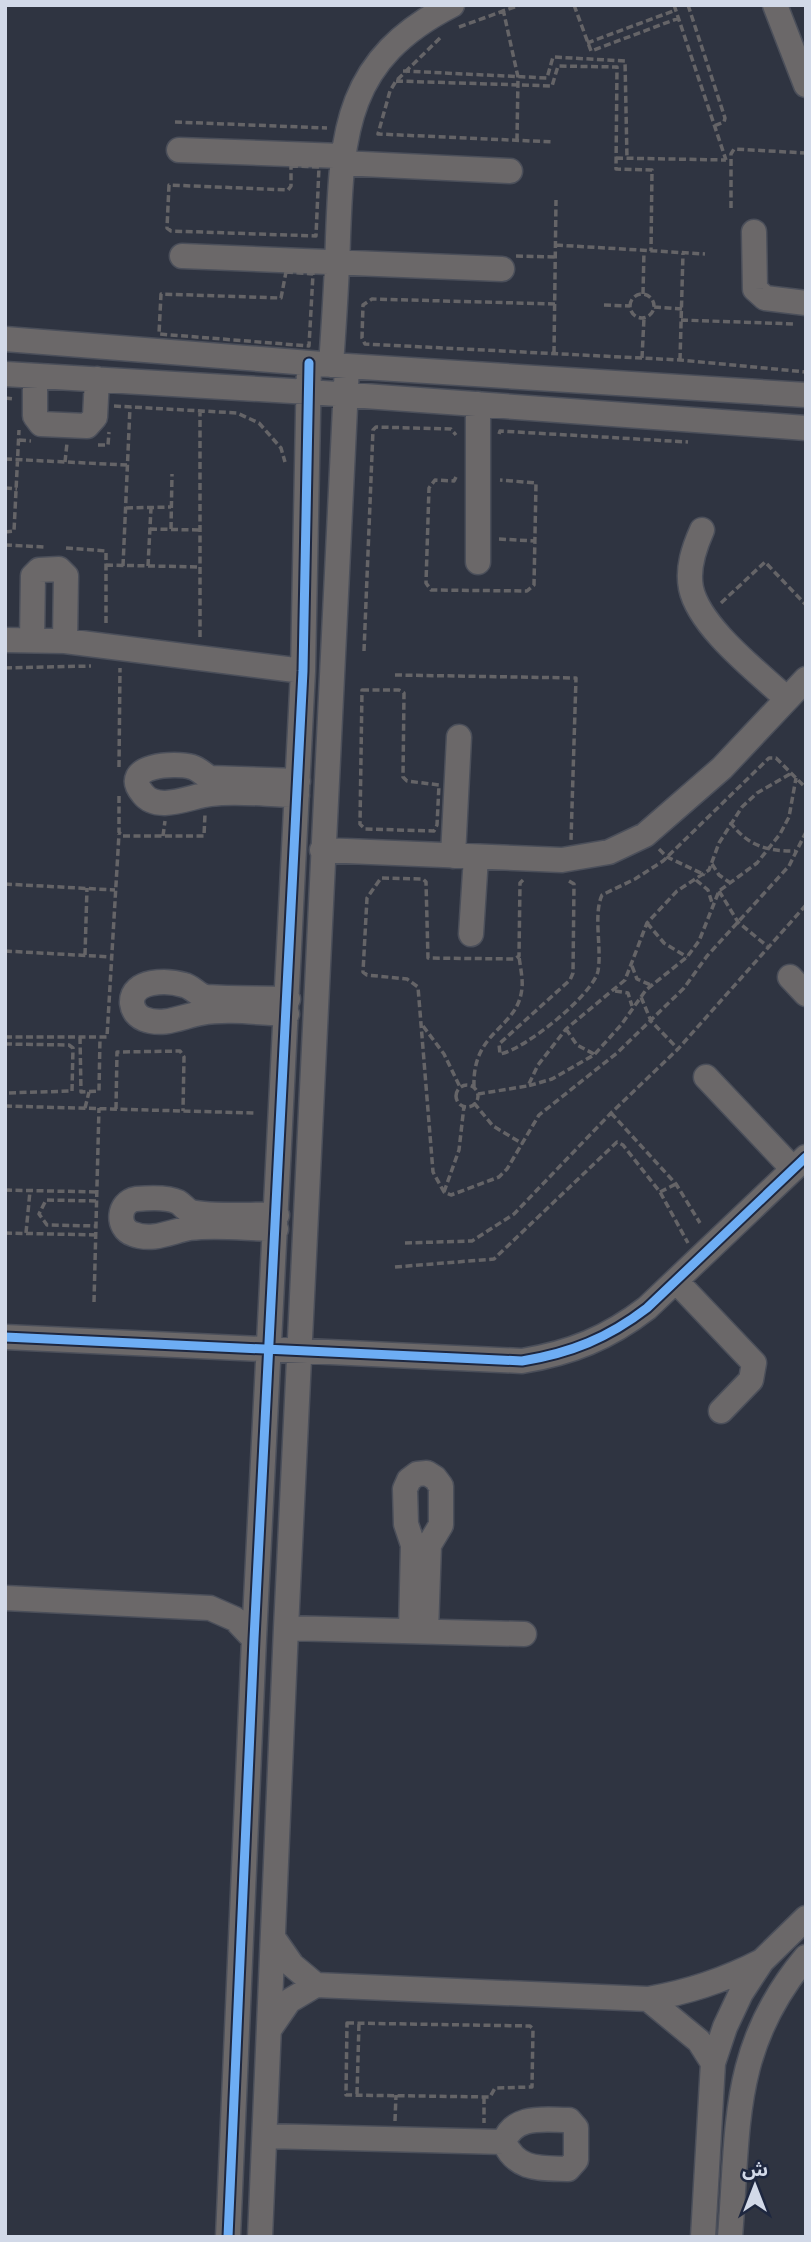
<svg xmlns="http://www.w3.org/2000/svg" width="811" height="2242" font-family="Montserrat,'Noto Sans Arabic',sans-serif">
	<style>
		.lines { fill: none; stroke-linecap: round; stroke-linejoin: round }
		.minor-casing { stroke: #4b4f5a; stroke-width: 27 }
		.path { stroke: #656467; stroke-width: 3.5; stroke-dasharray: 7 3.5; stroke-linecap: butt }
		.minor { stroke: #6b6869; stroke-width: 24 }
		.cycleway-casing { stroke: #1e273f; stroke-width: 13 }
		.cycleway { stroke: #6dadf4; stroke-width: 9 }
	</style>
	<rect width="100%" height="100%" fill="#2f3441"/>
	<g class="lines">
		<defs>
			<path id="minor" d="M775,5L806,85
				M179,150L341,156
				M341,163L510,171
				M754,232L755,289L765,298L806,303
				M182,256L502,269
				M5,339L347,366L806,395
				M331,365C334,322 337,280 338,237C342,130 346,59 452,5
				M5,374L309,392L806,428
				M35,376V416L41,424L87,426L95,417L97,379
				M702,530C694,548 687,568 691,588C699,627 758,672 787,699
				M478,562V404
				M5,640L65,641L303,671
				M32,640L33,576L39,570L59,569L66,576L65,641
				M297,795C269,795 238,790 210,794C191,796 158,813 143,794C118,765 176,762 192,767C199,769 204,775 210,778L298,781
				M322,850L562,860L609,852L645,835L722,768L806,679
				M453,856L459,737
				M471,934L476,857
				M790,977L806,994
				M287,1014C260,1013 228,1008 201,1013C183,1016 164,1027 144,1019C137,1016 133,1011 132,1003C131,979 168,980 184,985C193,987 198,996 207,997C234,999 261,998 288,999
				M706,1077L793,1169
				M276,1229C249,1229 217,1224 190,1228C172,1231 153,1242 133,1234C116,1228 118,1202 136,1199C147,1198 168,1197 178,1202C183,1205 186,1210 191,1212C210,1217 256,1214 277,1215
				M676,1281L754,1363L751,1380L721,1411
				M5,1337L522,1361C571,1353 608,1338 647,1308L806,1157
				M5,1598L210,1608L235,1619L254,1639
				M286,1628L524,1634
				M411,1631L413,1545L406,1524L405,1489L409,1480L417,1474L427,1473L435,1478L441,1486V1525L429,1545L426,1631
				M274,1939L292,1965L316,1985
				M648,1999L699,2041L713,2063
				M271,2027L289,2001L316,1985L648,1999C690,1992 725,1980 762,1961
				M265,2136L504,2142C517,2171 540,2168 568,2169L576,2160V2128L569,2120C544,2120 514,2114 504,2142
				M228,2237L254,1639L303,671L309,363
				M260,2237L286,1628L347,366
				M703,2237L713,2063L725,2027L741,1993L762,1961L806,1918
				M730,2237C739,2126 730,2048 806,1957"/>
		</defs>
		<use href="#minor" class="minor-casing"/>
		<path class="path" d="M574,5L591,51L679,18
			M674,5L726,160
			M688,5L725,118L724,122L714,126
			M503,9L518,77L517,140
			M459,27L520,5
			M440,38L396,81L390,91L378,134L554,142
			M587,43L676,10
			M403,71L547,78L553,57L625,61L627,159
			M396,81L552,86L558,66L617,67L616,169L652,170L651,251
			M175,122L327,128
			M616,158L726,160
			M291,166L319,167L316,236L171,231L167,228L169,185L288,190L291,186Z
			M731,208V154L734,149L806,153
			M556,245L705,254
			M516,256L556,257
			M286,272L313,274L309,346L159,334L161,294L281,298Z
			M643,294L644,250
			M630 306a12 12 0 1 1 24 0a12 12 0 1 1-24 0Z
			M555,304L372,299L363,305L362,338L365,344L680,360L806,372
			M604,305L630,306
			M654,307L682,309
			M681,320L793,324
			M554,353L556,200
			M642,358L644,318
			M680,360L683,253
			M5,398L15,399
			M114,406L237,413L259,423L281,448L285,462
			M499,434L500,431L688,442
			M19,440L31,441
			M98,445H108L109,432
			M5,459L127,465
			M65,462L67,443
			M456,477L454,481L435,480L429,488L426,583L431,590L527,591L534,585L536,483L500,480
			M5,488L17,489
			M126,508L171,507
			M150,529L200,530
			M171,529L172,474
			M5,532L14,531L19,430
			M499,539L535,541
			M5,545L45,547
			M66,548L106,551V625
			M106,565L199,567
			M123,566L130,407
			M148,566L151,508
			M721,603L765,562L806,605
			M200,637V411
			M364,651L373,430L376,427L451,429L456,435
			M5,668L91,666
			M395,675L576,678L571,840
			M362,690H399L404,693L403,777L407,781L439,785L437,825L434,831L365,829L360,824Z
			M119,767L120,668
			M790,774L757,793L742,807L719,843L709,870L677,891L647,923L625,980L566,1029L538,1065L528,1086L552,1079L594,1055L621,1025L646,990L687,957L699,941L719,891L757,863L780,834L789,817L796,778
			M119,796V832L122,836H204L205,814
			M730,822C748,846 766,851 795,851
			M163,836L165,821
			M659,849L667,857L705,875
			M712,864L719,875L729,882
			M523,880L520,883L519,956L515,959L428,958L426,882L423,879L381,878L367,898L363,972L367,975L407,979L418,987L433,1172L444,1192L451,1195L499,1177L507,1169L539,1115L617,1053L684,988L707,956L789,866L806,832
			M696,880L708,890L712,903
			M569,881L574,884L573,973L570,980L499,1044L500,1054C524,1050 593,995 598,971C602,948 593,915 602,895L635,879L663,861L769,758H776L806,788
			M5,884L115,890
			M719,891L738,922L767,946
			M647,923L664,943L687,957
			M5,951L112,957
			M85,955L87,888
			M632,966L637,979L651,985
			M615,991L628,993L632,1006
			M641,997L651,1021L678,1049
			M423,1026L444,1054L460,1087
			M566,1029L577,1045L594,1054
			M5,1037H107L119,834
			M80,1037L81,1092L99,1091L100,1038
			M5,1044L69,1045L73,1048L72,1091L5,1093
			M456 1096a11 11 0 1 1 22 0a11 11 0 1 1-22 0Z
			M474,1087C472,1029 518,1030 522,988C523,978 520,966 519,956
			M478,1094L527,1086
			M474,1103L493,1126L523,1144
			M5,1106L254,1113
			M85,1108L89,1092
			M116,1109L117,1052L180,1051L184,1057L183,1111
			M611,1113L676,1184L700,1223
			M5,1190L97,1192
			M444,1192L459,1150L464,1106
			M660,1192L676,1184
			M96,1201L46,1200L39,1214L47,1225L97,1226
			M5,1233L98,1235
			M26,1233L30,1191
			M405,1243L472,1241L514,1214L611,1113L678,1049L806,905
			M395,1267L494,1259L617,1142L623,1145L660,1192L688,1243
			M94,1302L99,1108
			M347,2023L530,2026L533,2029L532,2087L495,2088L490,2097L346,2095Z
			M357,2094L359,2023
			M484,2097V2123
			M395,2121L396,2095"/>
		<use href="#minor" class="minor"/>
		<defs>
			<path id="cycleway" d="M5,1337L522,1361C571,1353 608,1338 647,1308L806,1157
				M228,2237L254,1639L303,671L309,363"/>
		</defs>
		<use href="#cycleway" class="cycleway-casing"/>
		<use href="#cycleway" class="cycleway"/>
	</g>
	<rect width="811" height="2242" fill="none" stroke="#d2d9e8" stroke-width="14"/>
	<g transform="translate(755 2186)" stroke="#1e273f" stroke-width="5" paint-order="stroke">
	<path d="M0-5L12 26L0 18L-12 26Z" fill="#d2d9e8"/>
	<text y="-10" font-size="19" font-weight="bold" text-anchor="middle" fill="#d2d9e8">ش</text>
	</g>
</svg>
